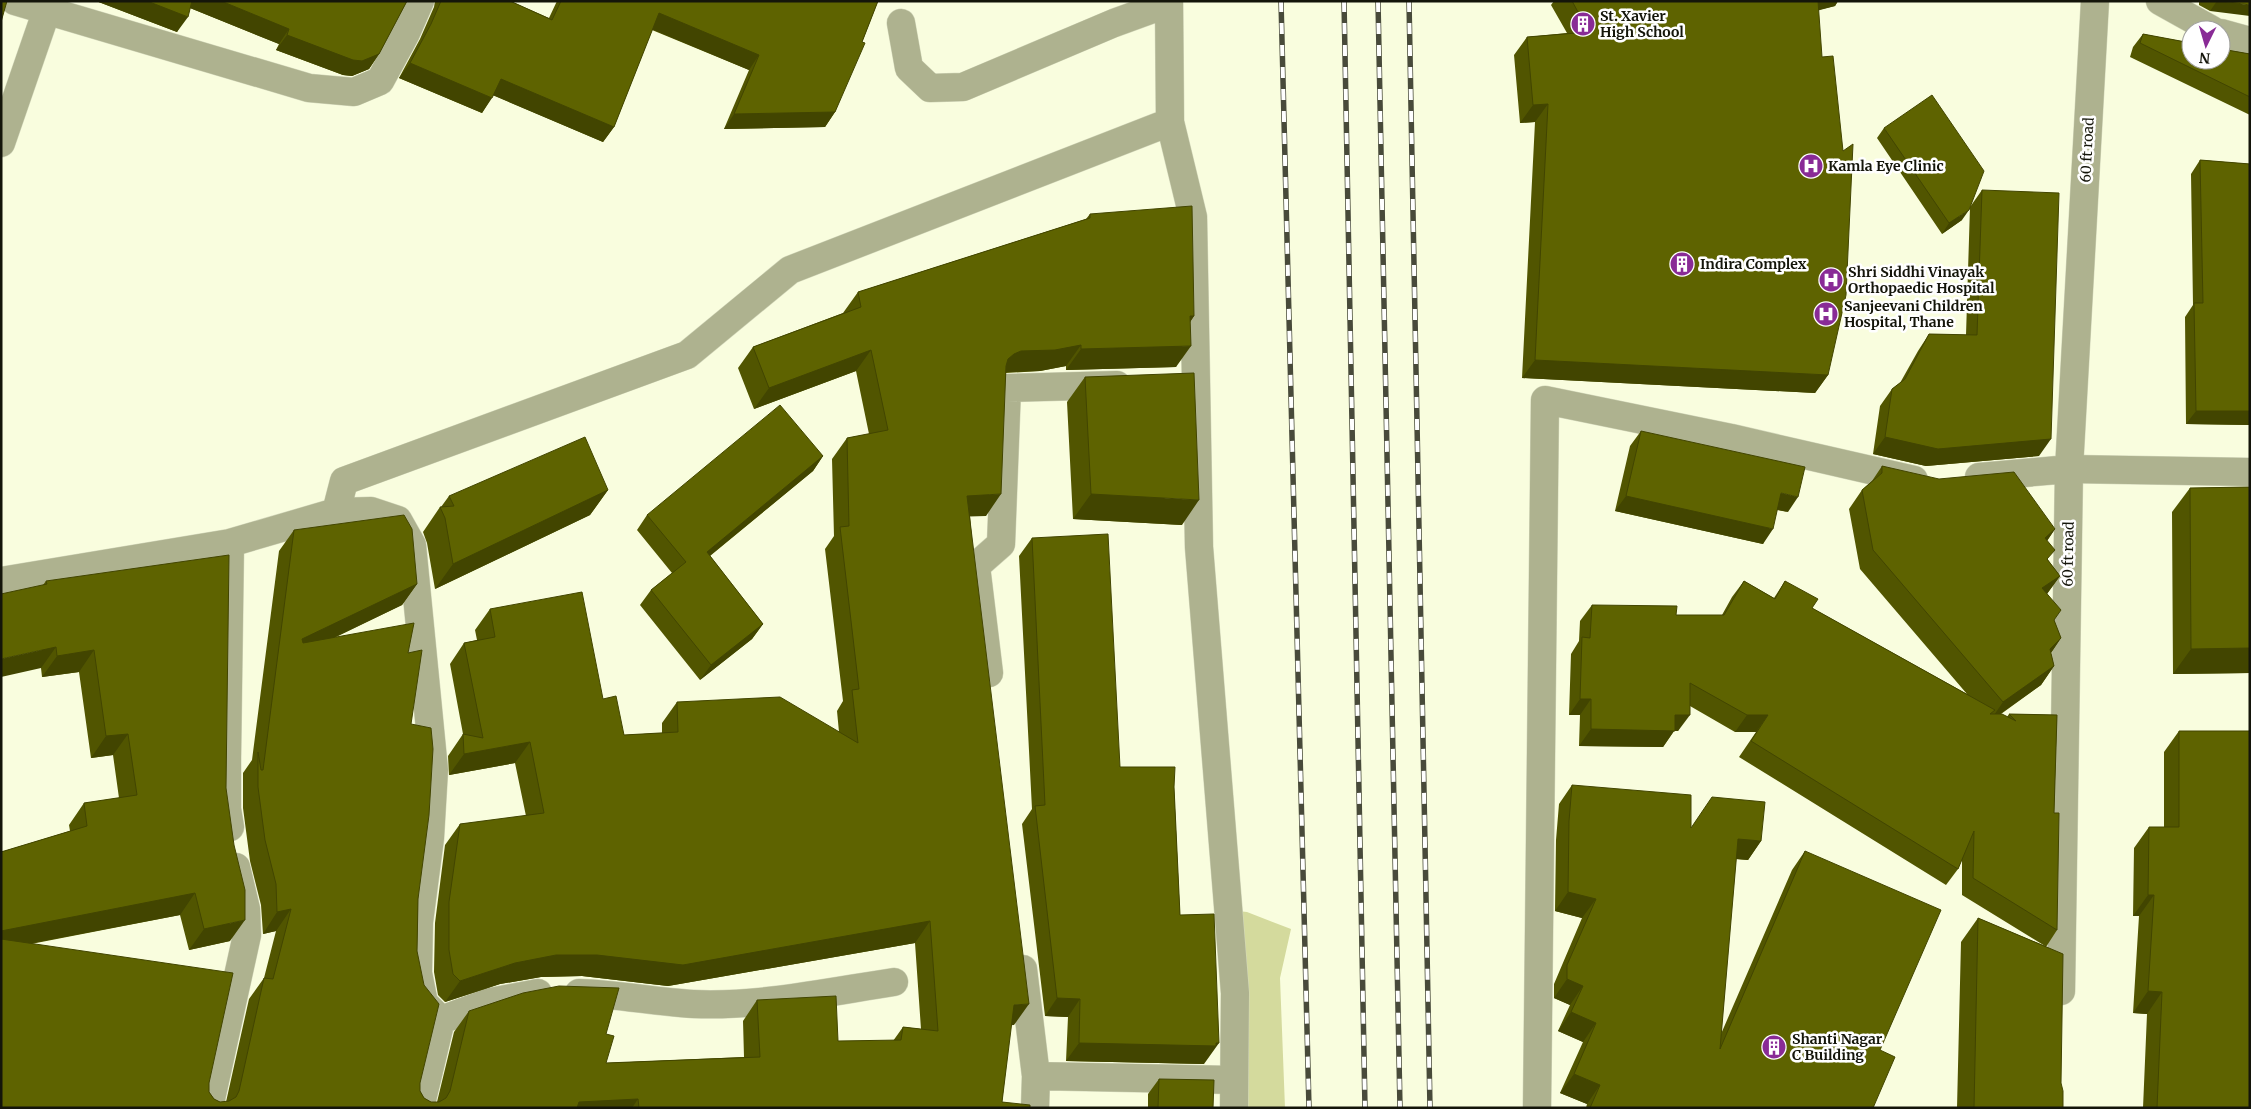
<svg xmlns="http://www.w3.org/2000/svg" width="2251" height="1109" font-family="Merriweather,serif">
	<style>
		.green { fill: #d4da9d }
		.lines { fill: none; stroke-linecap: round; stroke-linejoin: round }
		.minor-casing { stroke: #d4d8bc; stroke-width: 29 }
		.minor { stroke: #aeb28f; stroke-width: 28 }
		.rail-casing { stroke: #484a3a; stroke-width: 5.5 }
		.rail { stroke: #fff; stroke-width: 4; stroke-dasharray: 11; stroke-linecap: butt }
		.wall { fill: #515500 }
		.shaded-wall { fill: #424500 }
		.building { fill: #5e6300; stroke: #424500 }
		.labels { text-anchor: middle; stroke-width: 5; stroke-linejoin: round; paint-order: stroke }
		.poi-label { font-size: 14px; font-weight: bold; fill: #14150a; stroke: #fff; text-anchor: start }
		.street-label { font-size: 14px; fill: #14150a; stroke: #fff }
	</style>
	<rect width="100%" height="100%" fill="#f9fdde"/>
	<path class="green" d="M1228,910L1247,912L1291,929L1280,978L1285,1108H1244Z"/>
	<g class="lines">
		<defs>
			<path id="minor" d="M15,1L309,88L354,92L380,81L406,33L420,1
				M1169,1L1170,122L1193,217L1199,547L1235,993L1234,1108
				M2160,1L2212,30
				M901,23L909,68L930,88L963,87L1114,23L1169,3
				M2221,33L2250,41
				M1,143L50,1
				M1979,477L2069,469L2250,472
				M336,512L344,481L687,355L790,270L1170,122
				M230,543L336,512L371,511L398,520L412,545L434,770L430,838L419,922L418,973L424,1003L441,1020
				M1,581L230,543L227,757V809L230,827
				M989,673L976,566L1001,544L1007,388L1117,385
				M1023,969L1036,1076L1234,1080
				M2061,991L2069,469L2095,1
				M579,993C617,994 655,1002 693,1004C760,1007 828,992 894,982
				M209,1108L247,935L246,909L236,867
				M420,1108L441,1020L490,1002L538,993
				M1035,1108L1036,1076
				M1537,1108L1545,400L1731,438L1914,480"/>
		</defs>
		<use href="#minor" class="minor-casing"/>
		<use href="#minor" class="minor"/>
		<defs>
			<path id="rail" d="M1281,1L1309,1108
				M1344,1L1365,1108
				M1378,1L1400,1108
				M1409,1L1430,1108"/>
		</defs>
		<use href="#rail" class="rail-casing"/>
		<use href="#rail" class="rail"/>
	</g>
	<path class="wall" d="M96,1H407L379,54L369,69L352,76L343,75L276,50L279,44L190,8L177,32Z
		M435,1H510L549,18L557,1H878L835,112L825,127L724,129L749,70L652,30L614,127L603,142L493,95L482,113L399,78L420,39L434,7Z
		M1554,1H1838L1835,6L1818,10L1828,375L1815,393L1522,378L1535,122L1520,123L1514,55L1527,37L1567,33L1551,5Z
		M2199,1H2250L2210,11L2199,5Z
		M2143,34L2250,54V115L2130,57L2133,47Z
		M1884,128L1962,220L1942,234L1877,138Z
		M2200,160L2250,164V425L2186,424L2185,317L2193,305L2191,174Z
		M1982,190L2039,456L1926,466L1873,454L1880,406L1892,389L1900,383L1918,351L1929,334L1966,335L1970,207Z
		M1090,214L1194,316L1190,322L1176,367L1066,370V366L1040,371L1006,373L986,516H970L1014,1025H1011L1002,1102L1030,1108H1V852L70,831L69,825L84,803L119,798L113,755L91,758L79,672L42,677L41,668L43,585L46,581L226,788L230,941L189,950L180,915L31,944L209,1083V1092L214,1099L220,1102H226L249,999L264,978L276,931L263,934L261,905L250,861L243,808V773L252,760L279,551L294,530L417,584L402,605L334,638L408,653L418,899L417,951L420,1091L424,1098L431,1102H437L454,1032L469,1011L606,1034V1063L744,1057L743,1021L757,1000L838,1041H893L903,1027L921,1029L915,943L668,986L582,976L541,977L500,984L445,1002L438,995L434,972L435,923L445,845L460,824L526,816L515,763L449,775L448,756L463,734L450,664L464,643L477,640L475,630L490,609L603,699L624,735L662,733V723L677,702L839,732L837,711L843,701L825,549L834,536L832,459L847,438L869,434L856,371L754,409L738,368L753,347L843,313L858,292L1086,219Z
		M1085,377L1182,525L1073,519L1067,402Z
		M1641,431L1788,512L1777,510L1763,544L1615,511L1630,446Z
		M823,456L813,471L710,556L763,624L752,639L700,680L640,605L651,590L672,573L637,530L647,515Z
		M1882,466L2055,529L2047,541L2048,560L2060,576L2047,594L2054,620L2061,638L2051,653L2054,666L2041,685L2001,714L2007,717L2009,714L2057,715L2054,813L2057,930L2046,947L2063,1108H1957L1961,942L1978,918L2045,946L1962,895V859L1958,869L1946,885L1739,757L1756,732H1735L1690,706L1678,731H1674L1663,747L1579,746L1580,715H1569L1571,654L1579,641L1580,621L1592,605L1676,615H1722L1732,597L1744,581L1774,598L1785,581L1812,608L1967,694L1860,569L1849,509L1862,490L1872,481Z
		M2250,487V673L2173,674L2172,512L2190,488Z
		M608,490L590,515L435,589L427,543L423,532L440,507H441L449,496Z
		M1032,538L1120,767L1174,787L1180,915L1204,1064L1066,1061L1068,1017L1045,1016L1022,824L1032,809L1019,556Z
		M2179,731L2250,1108H2143L2147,1014L2133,1013L2139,916H2133L2134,848L2149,827H2164V752Z
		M1572,785L1691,828L1761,841L1748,860L1736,859L1721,1034L1792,870L1805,851L1880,1050L1873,1108H1586L1587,1104L1560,1093L1583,1042L1558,1031L1570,1005L1554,998V984L1582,918L1555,911L1556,840L1559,804Z
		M1159,1079L1213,1108H1148V1094Z"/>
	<path class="shaded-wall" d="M96,1H147L188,17L177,32Z
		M188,1H221L289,29L279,44L185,6Z
		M1814,1H1838L1835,6L1805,14Z
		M2217,1L2250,5V16L2210,11Z
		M659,13L759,55L749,70L649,28Z
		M287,35L379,54L369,69L352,76L343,75L276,50Z
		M410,63L492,98L482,113L399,78Z
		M501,79L614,127L603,142L490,94Z
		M1548,104L1535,122L1520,123L1533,105Z
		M835,112L825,127L724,129L734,114Z
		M1969,210L1962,220L1942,234L1949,223Z
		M1190,316H1194L1180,337Z
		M1081,345L1066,366L1040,371L1006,372L999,375L1008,359L1014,354L1021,351Z
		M1191,346L1176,367L1066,370L1081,349Z
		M871,350L856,371L754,409L769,388Z
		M1535,360L1828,375L1815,393L1522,378Z
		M2196,411H2250V425L2186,424Z
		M1885,437L2051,439L2039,456L1926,466L1873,454Z
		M823,456L813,471L696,567L707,552Z
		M608,490L590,515L435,589L453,564Z
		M1781,493L1798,497L1788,512L1771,508Z
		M1001,494L986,516L952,517L967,496Z
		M1091,494L1199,500L1182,525L1073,519Z
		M1626,496L1773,529L1763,544L1615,511Z
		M2055,529L2042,548L2045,538Z
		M2060,576L2046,595L2042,588Z
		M417,584L402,605L287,660L302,639Z
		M763,624L752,639L700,680L711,665Z
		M2061,638L2048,657L2050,649Z
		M56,647L41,668L1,677V659Z
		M2250,648V673L2173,674L2191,649Z
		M94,650L79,672L42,677L57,656Z
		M2054,666L2041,685L1990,721L2003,702Z
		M1580,699H1591L1580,715H1569Z
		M1675,715H1690L1678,731H1674L1663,747L1579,746L1591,729Z
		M1747,715H1768L1756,732H1735Z
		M128,734L113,755L91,758L106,736Z
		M530,742L515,763L449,775L464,754Z
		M1738,839L1761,841L1748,860L1725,858Z
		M1568,892L1596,899L1582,918L1555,911Z
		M195,893L180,915L1,949V931Z
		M2148,895H2154L2139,916H2133Z
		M291,909L276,931L263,934L277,912Z
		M245,920L230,941L189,950L204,929Z
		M930,921L915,943L668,986L582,976L541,977L500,984L445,1002L460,981L515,963L556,955Z
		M1567,979L1583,986L1570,1005L1554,998Z
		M2148,991L2162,992L2147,1014L2133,1013Z
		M1057,998L1080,999L1068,1017L1045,1016Z
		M1029,1004L1014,1025L999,1026L1014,1005Z
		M1571,1012L1596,1023L1583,1042L1558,1031Z
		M1079,1043H1219L1204,1064L1066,1061Z
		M1574,1074L1600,1085L1587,1104L1560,1093Z
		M638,1099L632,1108H575L579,1102Z"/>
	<path class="building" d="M1,1H7L1,22Z
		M147,1H192L188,17Z
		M221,1H407L379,54L362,61L353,60L287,35L289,29Z
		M441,1H510L552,20L561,1H878L862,42L865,43L835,112L734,114L759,55L659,13L614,127L501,79L492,98L410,63L431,24Z
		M1572,1H1818L1822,57L1833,56L1843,151L1853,144L1846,295L1828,375L1535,360L1548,104L1533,105L1527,37L1589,32Z
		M2222,1H2250V5Z
		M2143,34L2191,43V60H2221V49L2250,54V97L2140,43Z
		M1932,95L1984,171L1969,210L1949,223L1884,128Z
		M2200,160L2250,164V411H2196L2194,303H2203Z
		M1982,190L2059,193L2051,439L1938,449L1885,437L1892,389L1905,379L1929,334L1977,335Z
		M1192,206L1194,316H1190L1191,346L1081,349V345L1055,350L1021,351L1014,354L1008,359L1006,366L1001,494L967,496L1029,1004L1014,1005L1002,1102L1030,1105V1108H639L638,1099L579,1102L577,1108H1V939L233,973L209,1083V1092L214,1099L220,1102L229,1101L236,1097L239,1091L264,978L273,979L291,909L277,912L276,884L265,840L258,787V752L261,770H263L294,530L404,515L412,529L417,584L302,639L303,643L414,623L408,653L422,650L411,724L431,728L433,749L429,815L418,899L417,951L424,985L439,1004L420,1083V1091L424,1098L431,1102H439L446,1098L450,1091L469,1011L523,993L559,986L619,988L606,1034L614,1036L606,1063L760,1057L757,1000L836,996L838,1041L901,1040L903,1027L938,1031L930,921L683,965L597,955H556L515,963L460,981L453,974L449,950V902L460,824L544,813L530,742L464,754L463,734L483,738L464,643L495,637L490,609L582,592L603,699L616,696L624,735L678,732L677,702L780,697L858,743L852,690L859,689L840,527L849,526L847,438L888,430L871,350L769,388L753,347L861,307L858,292L1090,218V214Z
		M1194,373L1199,500L1091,494L1085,377Z
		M780,405L823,456L707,552L763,624L711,665L651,590L686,562L647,515Z
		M1641,431L1805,467L1798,497L1781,493L1773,529L1626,496Z
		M585,437L608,490L453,564L445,518L440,507L454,506L449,496Z
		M1882,466L1939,479L2014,472L2055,529L2045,538L2055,550L2047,559L2060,576L2042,588L2061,610L2054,620L2061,638L2050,649L2054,666L2003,702L1873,550L1862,490L1882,473Z
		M2250,487V648L2191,649L2190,488Z
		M1108,534L1120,767H1175L1174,787L1180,915L1214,914L1219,1043H1216V1046L1079,1043L1080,999L1057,998L1035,806L1045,805L1032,538Z
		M229,555L226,788L234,845L245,890V920L204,929L195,893L1,931V852L87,826L84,803L137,795L128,734L106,736L94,650L57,656L56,647L1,659V594L47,584L46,581Z
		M1744,581L1775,599L1785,581L1818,599L1812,608L1995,710L1990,714H2002L2016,721L2009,714L2057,715L2054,813H2059L2057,930L1973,878L1974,831L1958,869L1751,741L1768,715H1747L1690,683V715H1675V731L1591,729V699H1580L1582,637L1590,638L1592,605L1677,606L1676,615H1724Z
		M2179,731H2250V1108H2157L2162,992L2148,991L2154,895H2148L2149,827H2179Z
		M1572,785L1691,795V828L1712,797L1765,802L1761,841L1738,839L1720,1049L1805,851L1941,910L1880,1050L1895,1057L1873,1108H1590L1600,1085L1574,1074L1596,1023L1571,1012L1583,986L1567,979V965L1596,899L1568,892L1569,821Z
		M1978,918L2063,954L2061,1083L2063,1091V1108H1974Z
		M1159,1079L1214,1080L1213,1108H1158Z"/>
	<defs>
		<symbol id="building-disc" viewBox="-11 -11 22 22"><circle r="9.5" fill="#892b96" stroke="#fff"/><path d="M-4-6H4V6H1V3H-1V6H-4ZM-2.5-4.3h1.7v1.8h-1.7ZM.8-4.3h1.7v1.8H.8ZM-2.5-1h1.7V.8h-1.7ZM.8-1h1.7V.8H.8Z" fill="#fff"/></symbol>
		<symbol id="hospital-disc" viewBox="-11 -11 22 22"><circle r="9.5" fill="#892b96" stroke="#fff"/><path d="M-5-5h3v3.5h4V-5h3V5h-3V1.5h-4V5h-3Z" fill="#fff"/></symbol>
	</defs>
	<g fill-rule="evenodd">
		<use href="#building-disc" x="1569" y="10" width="28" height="28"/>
		<use href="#hospital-disc" x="1797" y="152" width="28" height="28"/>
		<use href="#building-disc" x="1668" y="250" width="28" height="28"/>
		<use href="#hospital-disc" x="1817" y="266" width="28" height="28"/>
		<use href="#hospital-disc" x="1812" y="300" width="28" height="28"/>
		<use href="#building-disc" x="1760" y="1033" width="28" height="28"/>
	</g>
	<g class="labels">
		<g class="poi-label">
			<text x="1600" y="21">St. Xavier<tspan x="1600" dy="16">High School</tspan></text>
			<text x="1828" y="171">Kamla Eye Clinic</text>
			<text x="1700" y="269">Indira Complex</text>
			<text x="1848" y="277">Shri Siddhi Vinayak<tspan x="1848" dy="16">Orthopaedic Hospital</tspan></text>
			<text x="1844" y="311">Sanjeevani Children<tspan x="1844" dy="16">Hospital, Thane</tspan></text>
			<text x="1792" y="1044">Shanti Nagar<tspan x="1792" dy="16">C Building</tspan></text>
		</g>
		<g class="street-label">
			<text transform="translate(2087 150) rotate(-87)" y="5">60 ft road</text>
			<text transform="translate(2068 554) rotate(-89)" y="5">60 ft road</text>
		</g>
	</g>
	<rect width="2251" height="1109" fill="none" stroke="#14150a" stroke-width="5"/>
	<g transform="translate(2206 45) rotate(185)"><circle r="24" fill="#ffffff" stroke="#a1a19d"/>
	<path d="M0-4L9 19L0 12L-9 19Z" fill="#892b96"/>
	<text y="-8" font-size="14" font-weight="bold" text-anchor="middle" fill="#14150a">N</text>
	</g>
</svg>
